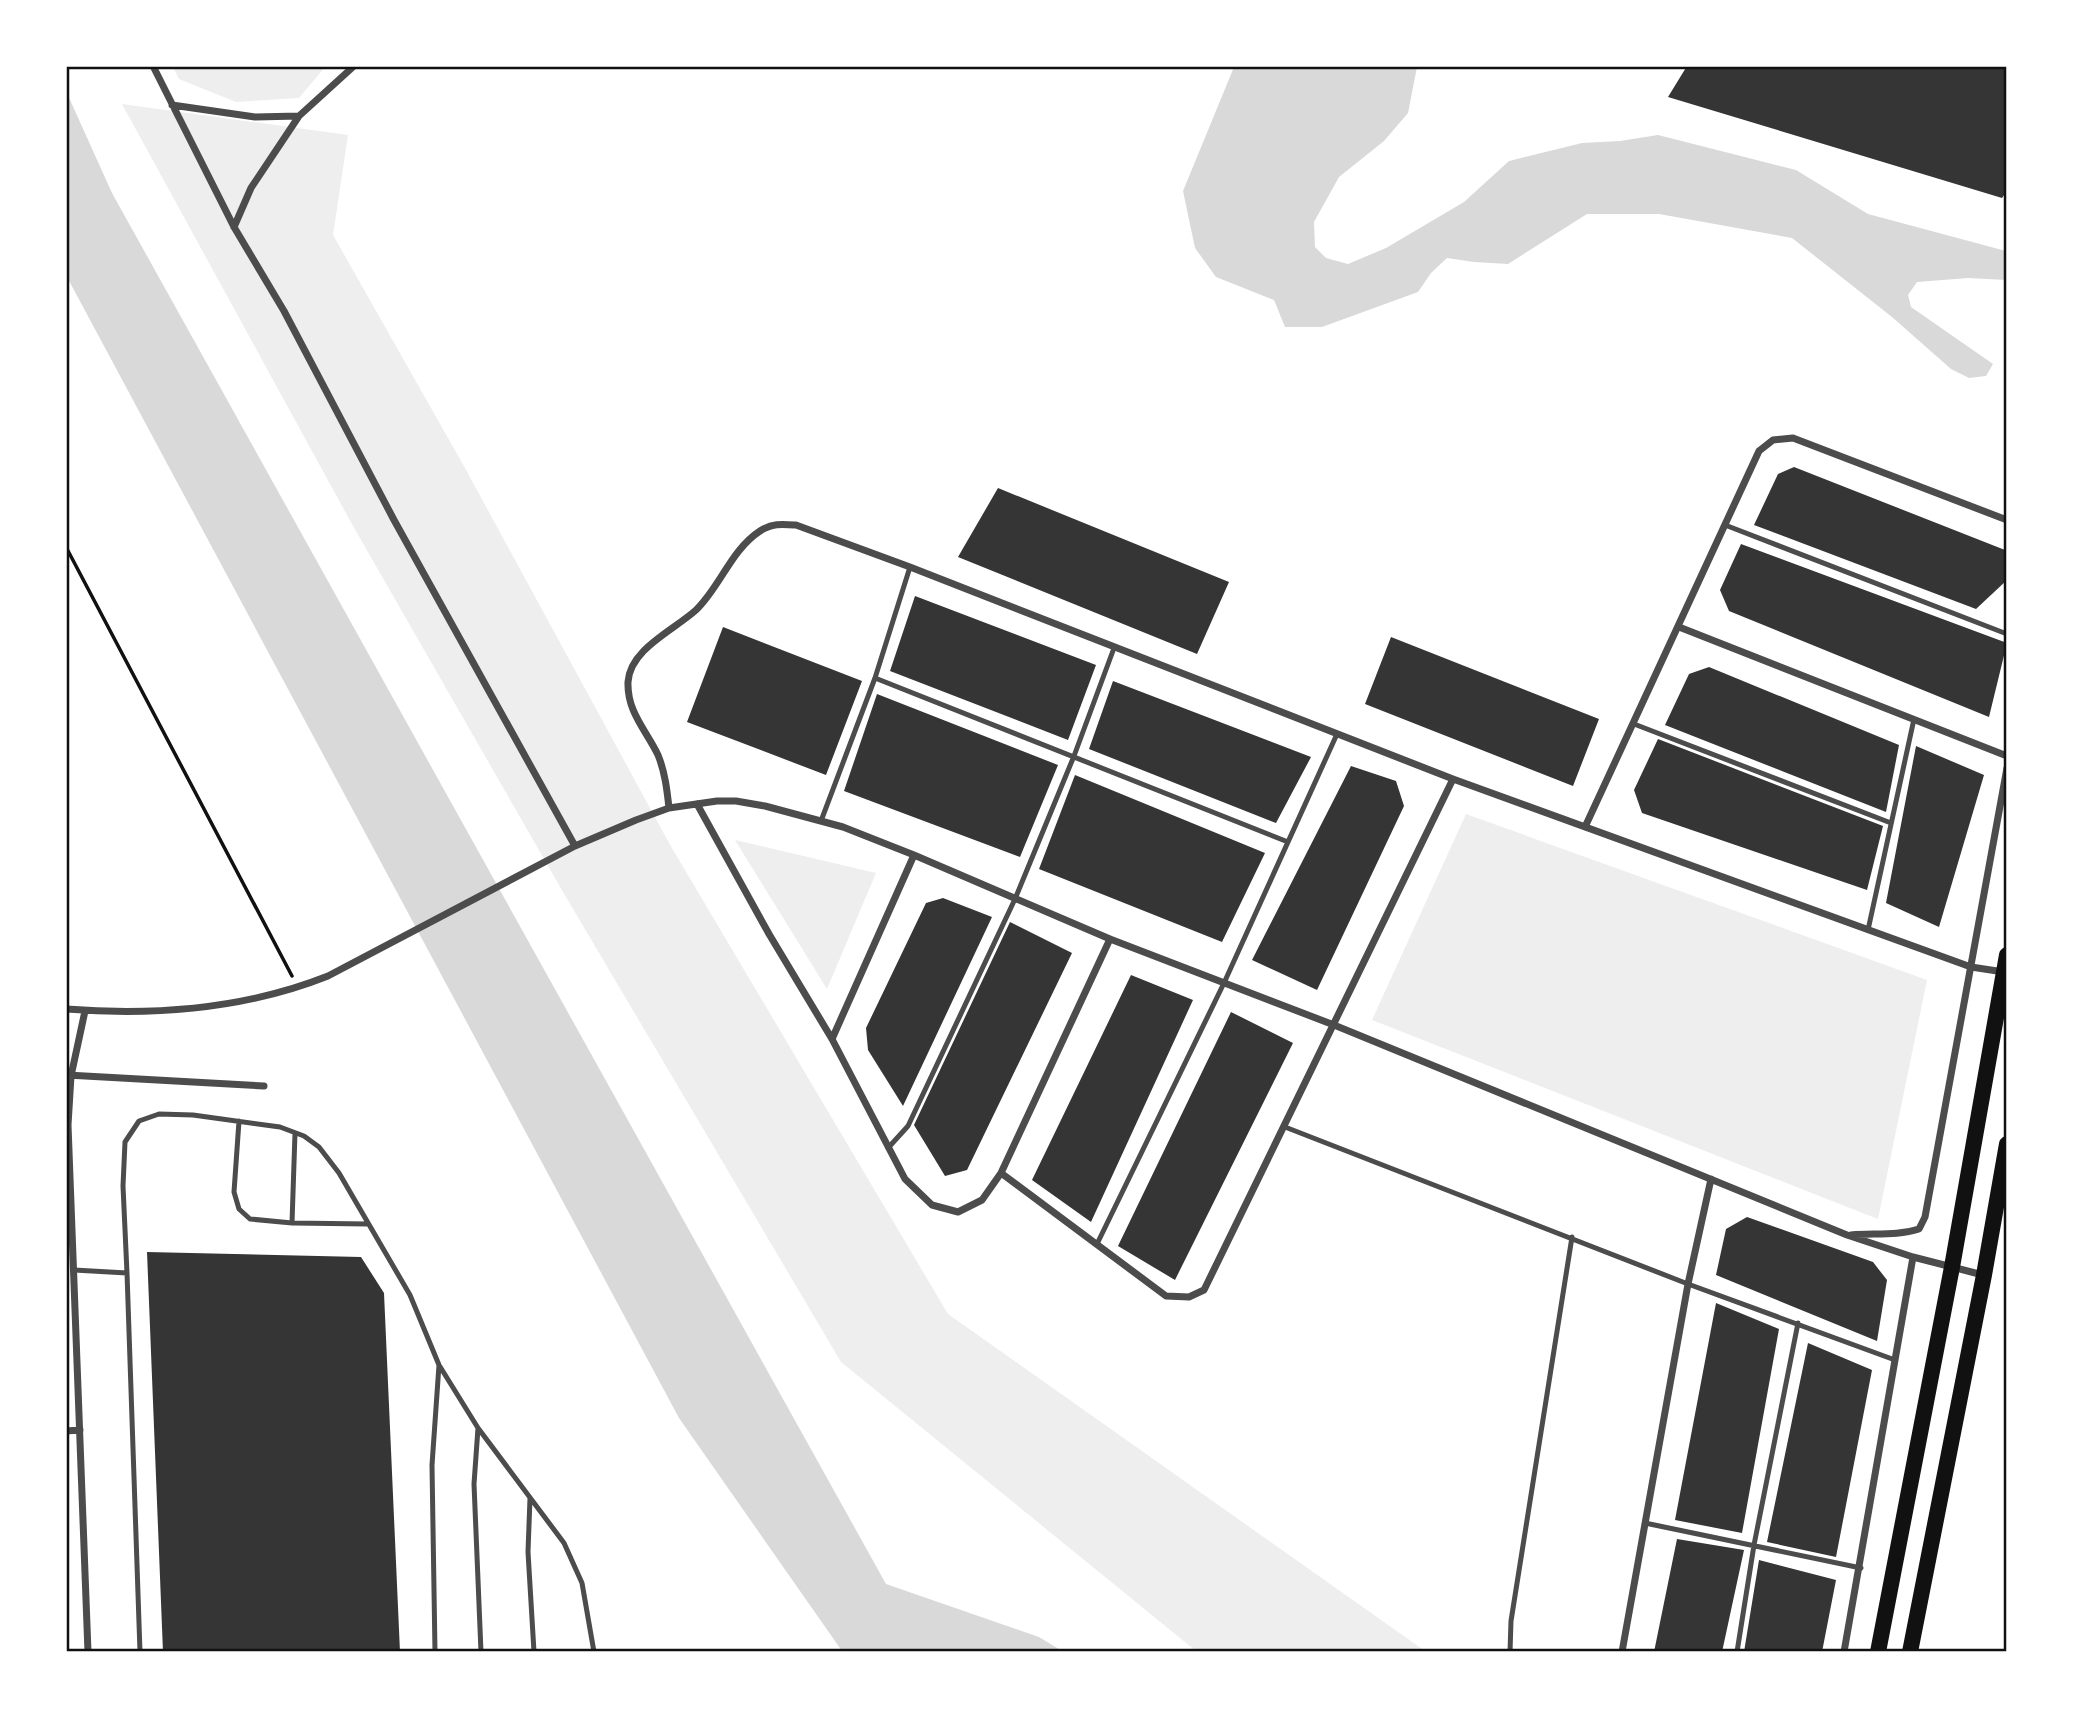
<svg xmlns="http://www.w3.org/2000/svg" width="2073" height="1718" font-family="Arial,sans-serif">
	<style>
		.green { fill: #eee }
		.water { fill: #d9d9d9 }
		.building { fill: #353535 }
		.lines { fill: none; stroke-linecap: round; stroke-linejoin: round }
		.path { stroke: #111; stroke-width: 3.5 }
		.service { stroke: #4c4c4c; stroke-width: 5 }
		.minor { stroke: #4c4c4c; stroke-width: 7 }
		.primary { stroke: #111; stroke-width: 16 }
		.neatline { fill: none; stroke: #111; stroke-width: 2.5 }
	</style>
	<rect width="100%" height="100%" fill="#fff"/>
	<path class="green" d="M173,67H325L299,98L236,102L179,79Z
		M122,104L348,135L333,235L465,468L669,843L948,1314L1425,1651H1196L841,1362L563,892L353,526Z
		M1466,814L1927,980L1878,1219L1372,1020Z
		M735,840L876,873L827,989Z"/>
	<path class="water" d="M1234,67H1417L1408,113L1384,141L1339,177L1314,222L1315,247L1326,258L1348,264L1386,248L1464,202L1509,161L1582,143L1620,141L1658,135L1796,170L1868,214L2006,251V280L1968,278L1917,282L1908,295L1911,307L1993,364L1986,376L1969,378L1951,369L1892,317L1792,238L1659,214H1587L1508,264L1474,262L1447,258L1431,273L1418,292L1322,327H1285L1274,300L1216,277L1195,248L1183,191Z
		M66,91L112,193L886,1584L1039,1637L1062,1651H842L679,1418L67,277Z"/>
	<path class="building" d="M1687,66H2007V191L2002,198L1668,97Z
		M1794,467L2005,550L2007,580L1976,609L1754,525L1778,474Z
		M998,488L1229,582L1197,654L958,557Z
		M1741,544L2007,643L1989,717L1729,611L1720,590Z
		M915,596L1096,665L1068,740L890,671Z
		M723,627L862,681L826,775L687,722Z
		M1391,637L1599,719L1573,786L1365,704Z
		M1709,667L1899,745L1886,812L1665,725L1689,674Z
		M1113,681L1311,757L1276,823L1089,749Z
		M877,694L1058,765L1020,857L844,791Z
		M1658,739L1883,826L1867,890L1642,813L1634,790Z
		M1916,746L1984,775L1939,927L1886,903Z
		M1351,766L1396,781L1404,806L1317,990L1252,960Z
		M1075,775L1265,853L1222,942L1039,869Z
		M943,898L992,917L903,1106L868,1050L866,1028L926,903Z
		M1010,922L1072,953L967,1170L945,1176L914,1125Z
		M1131,975L1193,1000L1091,1222L1032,1180Z
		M1231,1012L1293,1043L1175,1280L1118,1246Z
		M1747,1217L1873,1262L1887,1280L1877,1341L1716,1275L1726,1229Z
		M147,1252L361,1257L384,1293L400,1652H163Z
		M1716,1303L1779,1329L1742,1533L1675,1520Z
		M1808,1343L1872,1370L1836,1557L1767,1542Z
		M1677,1539L1744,1550L1722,1652H1654Z
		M1759,1560L1836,1580L1822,1652H1744Z"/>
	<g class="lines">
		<path class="path" d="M66,547L292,976"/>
		<path class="service" d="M1725,525L2007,634
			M875,678L1288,842
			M1634,724L1891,823
			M821,821L875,678L910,567
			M1868,930L1914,719
			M239,1121L234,1192L239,1209L250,1219L292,1223L368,1224
			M1285,1127L1688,1284L1895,1360
			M888,1148L908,1126L1015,899L1074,756L1114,648
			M292,1223L295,1133
			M1097,1244L1224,983L1337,734
			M74,1270L127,1273L140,1652
			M127,1273L123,1186L125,1142L139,1121L159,1114L193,1115L280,1127L304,1136L319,1147L339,1173L410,1295L439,1365L478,1428L564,1543L582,1583L594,1652
			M478,1428L474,1484L481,1652
			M530,1498L528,1552L534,1652
			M1645,1523L1861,1568
			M435,1652L432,1465L439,1365
			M1510,1652L1511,1621L1572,1237
			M1737,1652L1754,1545L1798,1323"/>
		<path class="minor" d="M153,66L234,227L284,311L394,520L575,846
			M172,105L255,117L299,116
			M234,227L251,188L299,116L354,66
			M1679,627L2007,756
			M697,804L769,934L832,1039L905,1179L932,1205L958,1212L982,1200L1001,1173L1110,939
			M669,808C667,790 665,772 658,755C646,730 627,712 628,682C630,649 674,630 696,610C720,587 731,550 760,531C772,523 782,524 796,525L910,567L1453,779L1971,967L2004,972
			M1585,827L1759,451L1773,440L1793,438L2007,520
			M66,1009C155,1016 245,1009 328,976L575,846L636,820L669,808L717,801H736L765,806L843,827L914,855L1110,939L1334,1025L1847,1235L1913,1257L1983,1275
			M85,1011L71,1076L68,1125L88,1652
			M832,1039L914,855
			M67,1075L264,1086
			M1001,1173L1166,1296L1189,1297L1204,1290L1453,779
			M1851,1235C1874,1233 1897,1236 1919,1229L1925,1217L2007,768
			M66,1431L80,1430
			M1622,1652L1688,1284L1711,1179
			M1844,1652L1913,1257"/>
		<path class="primary" d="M1878,1652L1952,1267L2007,955
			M1910,1652L1984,1275L2007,1144"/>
	</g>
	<rect width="2073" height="1718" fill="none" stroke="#ffffff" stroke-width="136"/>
	<rect x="68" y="68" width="1937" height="1582" class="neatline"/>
</svg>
